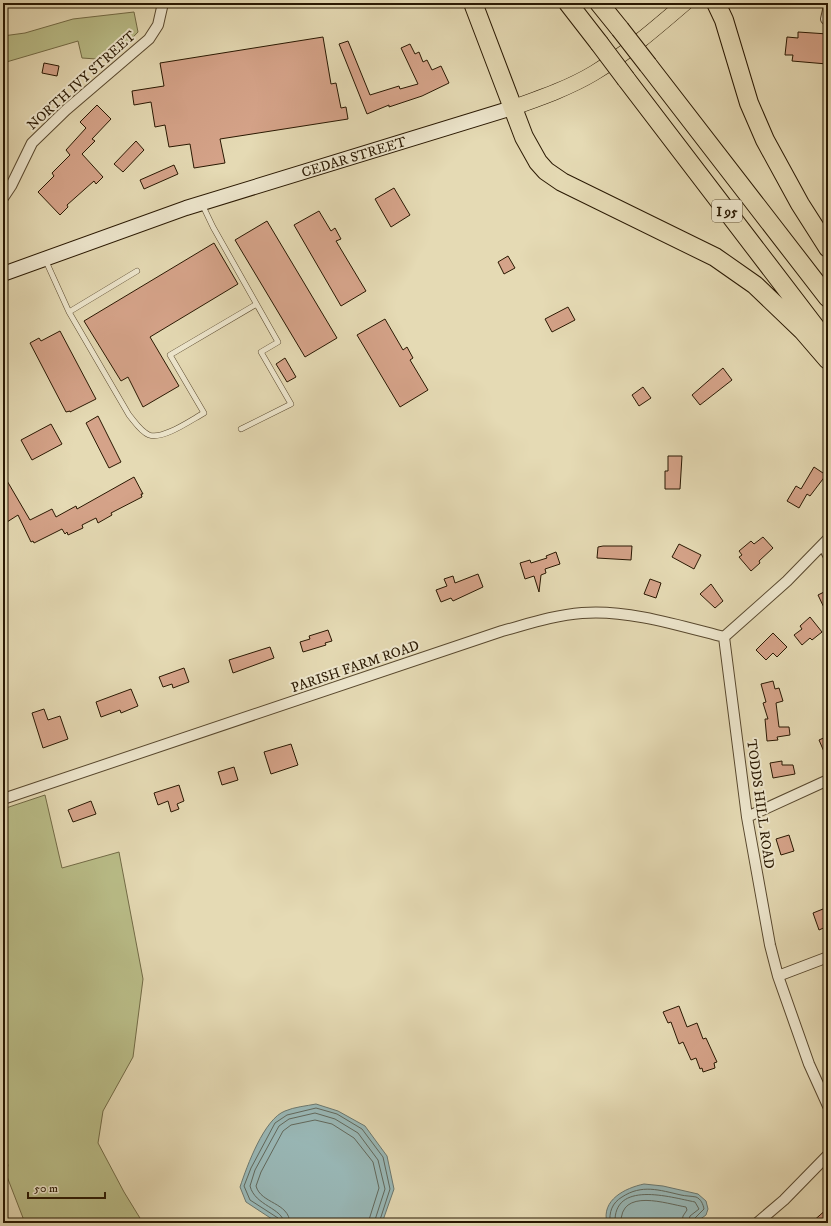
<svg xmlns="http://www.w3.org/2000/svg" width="831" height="1226" font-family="'IM FELL DW Pica',serif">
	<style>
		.green { fill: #babe89; stroke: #726b46 }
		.water { fill: #99b8b7; stroke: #6c786f }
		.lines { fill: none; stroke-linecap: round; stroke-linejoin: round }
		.shore { stroke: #61685c; stroke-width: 1 }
		.building { fill: #d5a389; stroke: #291802 }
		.lane-casing { stroke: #58482e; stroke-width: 6 }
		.street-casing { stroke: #58482e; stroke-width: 12 }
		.secondary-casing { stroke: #291802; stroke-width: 16 }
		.primary-casing { stroke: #291802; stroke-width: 16 }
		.highway-casing { stroke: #291802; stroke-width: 20 }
		.lane { stroke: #eee7ce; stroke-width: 5 }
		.street { stroke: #eee7ce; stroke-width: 10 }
		.secondary { stroke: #eee7ce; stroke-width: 14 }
		.primary { stroke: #e5dab4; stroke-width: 15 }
		.highway { stroke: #e5dab4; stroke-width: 18 }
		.highway-bridge-casing { stroke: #291802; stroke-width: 20; stroke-linecap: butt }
		.highway-bridge { stroke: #e5dab4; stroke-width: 18 }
		.labels { text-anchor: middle; stroke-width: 4; stroke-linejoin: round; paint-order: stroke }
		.shield { fill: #eee7ce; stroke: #64563f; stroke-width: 1 }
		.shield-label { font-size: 13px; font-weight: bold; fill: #291802 }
		.street-label { font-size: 14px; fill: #291802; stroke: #eee7ce }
	</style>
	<rect width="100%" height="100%" fill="#e5dab4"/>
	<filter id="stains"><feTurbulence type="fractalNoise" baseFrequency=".005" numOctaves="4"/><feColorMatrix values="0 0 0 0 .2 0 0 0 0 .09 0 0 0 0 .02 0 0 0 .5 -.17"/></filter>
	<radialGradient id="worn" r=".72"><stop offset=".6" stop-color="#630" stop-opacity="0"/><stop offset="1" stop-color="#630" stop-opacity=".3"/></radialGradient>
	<path class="green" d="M134,12L138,32L111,60L82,58L78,41L3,63V36L25,33L73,19Z
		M45,795L62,868L119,852L143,979L133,1057L103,1111L98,1143L124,1192L143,1223H25L6,1174L8,1165L3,1155V809Z"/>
	<path class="water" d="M316,1104L338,1111L365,1126L387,1156L394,1189L382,1223H278L246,1202L240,1187C247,1166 264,1119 285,1111C294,1107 306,1106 316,1104Z
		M644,1184L663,1186L698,1194L706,1201L708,1209L706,1215L695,1223H607C601,1200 625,1188 644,1184Z"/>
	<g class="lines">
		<path class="shore" d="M279,1223L278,1218L250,1200L244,1186L251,1168L275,1123L287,1115L316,1108L337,1114L362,1129L383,1157L390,1189L379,1223
			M284,1223C283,1208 255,1206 250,1186L255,1170L279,1126L289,1119L315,1113L335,1119L358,1133L378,1160L385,1189L374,1223
			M290,1223C289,1202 261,1204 256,1186L261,1172L283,1131L291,1125L315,1120L332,1124L354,1138L373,1162L379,1188L368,1223
			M610,1223C609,1212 612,1203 622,1197C642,1184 659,1190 681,1195C685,1196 691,1196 696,1197C701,1199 703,1204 704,1209L694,1219L693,1223
			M615,1223C613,1180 670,1197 695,1202L699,1209L690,1216L688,1223
			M621,1223C620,1187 667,1204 686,1207L687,1210L683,1216L682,1223"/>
	</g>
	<path class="building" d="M798,32L828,34L827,64L792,61L793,55H785L787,37L798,38Z
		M323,37L331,84L336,83L341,108L346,107L348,119L220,139L225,163L194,168L190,144L169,147L165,125L155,127L151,102L134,105L132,91L164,86L160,63Z
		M348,41L370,95L399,86L400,89L418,84L401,48L410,44L415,54L419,52L423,62L427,60L432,70L441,66L449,83L422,96L389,107V105L367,114L339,44Z
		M44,63L59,66L57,76L42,73Z
		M97,105L111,119L92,139L95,141L82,154L103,177L96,184L94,181L67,205L68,207L60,215L38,192L54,176L52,173L70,155L66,150L86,128L80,122Z
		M136,141L144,150L123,172L114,164Z
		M174,165L178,174L144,189L140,180Z
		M394,188L410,215L391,227L375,199Z
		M319,211L331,231L335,228L341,239L336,241L366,291L341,306L294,225Z
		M267,221L337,338L305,357L235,240Z
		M214,243L238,284L150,337L179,386L143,407L128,377L121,381L84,321Z
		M508,256L515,268L504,274L498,262Z
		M568,307L575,320L552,332L545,319Z
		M385,319L403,350L407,347L413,358L410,360L428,390L400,407L357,335Z
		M60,331L96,399L70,412V411L66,412L30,343L39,338L41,341Z
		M285,358L296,377L287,382L276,364Z
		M723,368L732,380L700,405L692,395Z
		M643,387L651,398L639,406L632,395Z
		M98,416L121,462L109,468L86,423Z
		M51,424L62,444L32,460L21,440Z
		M668,456H682L680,489H665V471H668Z
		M814,467L826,475L810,496L807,494L799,508L787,501L796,486L801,489Z
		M3,474L30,520L52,509L56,517L76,506L77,509L134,477L143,494H141L142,497L111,513L112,515L98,523L96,518L82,525L83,528L68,535L67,532L65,534L62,529L34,543L33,541L31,542L18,515L7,522L3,515Z
		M763,537L773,548L759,561L760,563L751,571L739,557L742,555L739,551L751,541L754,544Z
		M679,544L701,555L694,569L672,557Z
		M603,546H632L631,560L597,558L598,547Z
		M556,552L560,564L545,569L546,573L541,575L539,592L534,576L525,579L520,563L530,560L531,563L547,558L546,556Z
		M478,574L483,587L453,601L451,598L441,602L436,590L447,586L444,579L453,576L455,583Z
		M650,579L661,583L656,598L644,594Z
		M711,584L723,601L715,608L700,594Z
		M828,590V616L818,595Z
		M810,617L822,632L812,640L810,638L802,645L794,635L802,629L800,626Z
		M328,630L332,641L325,643L326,645L303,652L300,642L310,639L309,636Z
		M773,633L787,647L777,657L773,653L766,660L756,650Z
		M270,647L274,658L233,673L229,660Z
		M184,668L189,682L173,688L172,684L163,687L159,677Z
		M773,681L775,689L779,688L783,701L776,703L779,727H789L790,735L777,737L778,740L767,741L765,719H768L763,703L766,702L761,684Z
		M131,689L138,706L121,713L120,710L101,717L96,702Z
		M44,709L48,720L60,716L68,739L43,748L32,713Z
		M828,736V761L819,740Z
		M291,744L298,765L271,774L264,752Z
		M782,761V765H793L795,774L773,778L770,763Z
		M234,767L238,780L222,785L218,772Z
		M179,785L184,801L177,804L179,809L171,812L168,801L158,805L154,793Z
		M91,801L96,814L73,822L68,810Z
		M789,835L794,851L781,855L776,839Z
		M828,907V926L819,930L813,913Z
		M679,1006L687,1027L697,1023L703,1039L706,1038L717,1062L714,1063L715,1068L703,1072L702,1068L700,1069L696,1058L691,1060L683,1042L679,1044L671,1022L668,1023L663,1012Z
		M828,1208V1223H811Z"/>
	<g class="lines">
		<defs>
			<path id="lane" d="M202,204L213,227L278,342L261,352L291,404L241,429
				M45,259L69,312L129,415C135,422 140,431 149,435C163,440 191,420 204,413L170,355L255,305
				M69,312L137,271"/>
			<path id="street" d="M826,19L828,10
				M3,198L11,186L32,143L66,110L149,39L158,25L163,3
				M823,545L828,555
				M724,637L747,817L770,945L778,976L809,1064L828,1106
				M724,637L787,581L828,539
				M3,799L502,631C528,624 555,615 582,613C627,609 681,626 724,637
				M747,817L828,780
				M778,976L828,957
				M757,1223L784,1200L828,1155"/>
			<g id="secondary">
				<path id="s1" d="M3,274L186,208L512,108"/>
			</g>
			<path id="primary" d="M512,108C540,98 569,88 594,73C627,53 656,28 685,3"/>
			<path id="highway" d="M473,3L524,137L538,162L546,171L562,182L715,257L755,285L803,331L828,360
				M568,3L599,43
				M599,3L620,29
				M716,3L724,20L749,103L765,140L800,204L828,248
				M648,65L828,298
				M626,79L823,337"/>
		</defs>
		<use href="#lane" class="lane-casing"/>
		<use href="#street" class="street-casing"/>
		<use href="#secondary" class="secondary-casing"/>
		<use href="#primary" class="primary-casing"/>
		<use href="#highway" class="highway-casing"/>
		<use href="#lane" class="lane"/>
		<use href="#street" class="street"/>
		<use href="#secondary" class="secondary"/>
		<use href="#primary" class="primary"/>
		<use href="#highway" class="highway"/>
		<defs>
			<path id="highway-bridge" d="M620,29L648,65
				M599,43L626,79"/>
		</defs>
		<use href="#highway-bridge" class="highway-bridge-casing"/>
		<use href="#highway-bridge" class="highway-bridge"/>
	</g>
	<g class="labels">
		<rect class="shield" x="712" y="200" width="30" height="22" rx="3"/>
		<g class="shield-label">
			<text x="727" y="216">I 95</text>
		</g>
		<g class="street-label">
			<text transform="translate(81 80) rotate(-42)" y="5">NORTH IVY STREET</text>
			<text dy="5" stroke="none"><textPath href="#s1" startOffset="370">CEDAR STREET</textPath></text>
			<text transform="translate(355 666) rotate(-19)" y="5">PARISH FARM ROAD</text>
			<text transform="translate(761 804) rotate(82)" y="5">TODDS HILL ROAD</text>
		</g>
	</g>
	<rect width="831" height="1226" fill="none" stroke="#e5dab4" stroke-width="16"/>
	<rect x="4" y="4" width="823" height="1218" fill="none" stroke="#291802" stroke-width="2"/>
	<rect x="8" y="8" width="815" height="1210" fill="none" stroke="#291802"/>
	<path d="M28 1192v6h77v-6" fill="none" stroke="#291802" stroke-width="2"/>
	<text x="34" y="1192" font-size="12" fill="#291802" stroke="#eee7ce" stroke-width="3" paint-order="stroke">50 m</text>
	<rect width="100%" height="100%" filter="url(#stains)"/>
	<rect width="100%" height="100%" fill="url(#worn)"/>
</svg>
